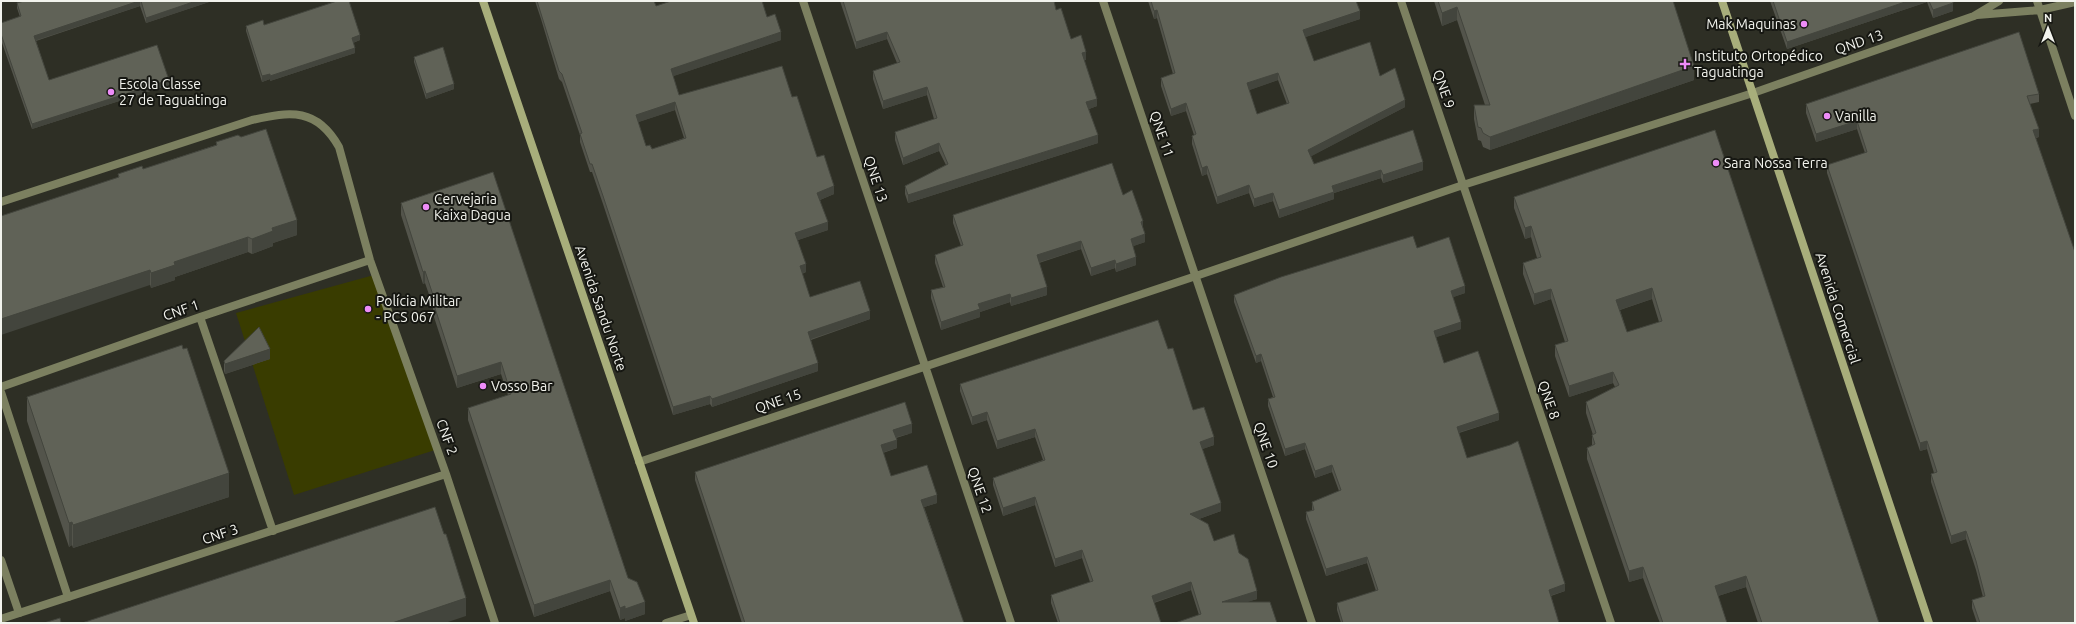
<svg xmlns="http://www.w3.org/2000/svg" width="2076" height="624" font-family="Ubuntu,sans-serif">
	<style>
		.green { fill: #393c00 }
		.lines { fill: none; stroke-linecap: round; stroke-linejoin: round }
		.lane { stroke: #7c8060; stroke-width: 8 }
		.street { stroke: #7c8060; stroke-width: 8 }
		.secondary { stroke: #a8ae7b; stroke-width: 8 }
		.wall { fill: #53544b; fill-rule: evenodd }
		.shaded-wall { fill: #43453d }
		.building { fill: #606257; stroke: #43453d; fill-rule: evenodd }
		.poi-dot { fill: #ee8cf8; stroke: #161712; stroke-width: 1.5 }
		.labels { text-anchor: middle; stroke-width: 4; stroke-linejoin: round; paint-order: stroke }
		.poi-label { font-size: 14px; fill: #f2f3ed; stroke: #161712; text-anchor: start }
		.street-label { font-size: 14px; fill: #f2f3ed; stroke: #161712 }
	</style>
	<rect width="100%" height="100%" fill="#2e2f25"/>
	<path class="green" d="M374,275L435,450L294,495L236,313Z"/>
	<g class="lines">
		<path class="lane" d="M1,392L68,597
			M1,560L19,613"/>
		<path class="street" d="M803,1L1011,623
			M1103,1L1312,623
			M1401,1L1611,623
			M2037,1L2075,116
			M1977,15L2040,10L2075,2
			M1,202L252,120C291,111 317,108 339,147L370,260L446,474L495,623
			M200,317L273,531
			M1,387L200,317L370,260
			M639,462L1196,276L1463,185L1753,93L1974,16L1999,1
			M1,619L446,474
			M666,623L691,615"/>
		<path class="secondary" d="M483,1L694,623
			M1722,1L1929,623"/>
	</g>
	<path class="wall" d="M24,1H212L146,23L140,6L36,41L49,80L169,85L32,129L1,40V23L20,17L17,8V3Z
		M535,1H654L656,6L767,17L781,40L673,76L679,95L792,97L817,157L834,194L820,200L828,230L798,240L806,272L802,274L810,297L870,319L811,340L818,371L712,407L710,404L673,415L603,204L592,172H590L580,142V135L562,82L559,79L541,19ZM675,110L684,138L652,149L646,146L638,122Z
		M840,1H1054L1056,10L1071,39L1086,60H1084L1097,106L1089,109L1098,143L908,203L905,194V186L946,165L939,151L903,165L895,140V132L934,119L927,95L883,109L873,79V71L897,63L887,39L856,49Z
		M1148,1H1356L1360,19L1305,37L1314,61L1380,76L1405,107L1311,156L1314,164L1423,170L1383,183L1381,178L1334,193V199L1279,218L1273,201L1254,207L1249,193L1217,204L1207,174L1202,176L1192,144V136L1194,135L1186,111L1171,116L1161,86V78L1173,74L1157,18L1154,19ZM1278,80L1287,104L1257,114L1249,90Z
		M1434,1H1673L1694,80L1490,150L1483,147L1481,141L1478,140L1474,119V105H1485L1457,20L1442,26Z
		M1770,1H1953V11L1933,18L1927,2L1787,49Z
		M264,25L360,40L353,43L355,53L270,81V79L262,82L246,31V26Z
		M414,57L454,89L426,99L414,62Z
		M2039,94V102L2030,104L2039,137L2036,138L2075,623H1977L1972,608V600L1983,597L1976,570L1966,539L1951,544L1931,482V474L1934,473L1927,449L1920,451L1827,173V165L1865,153L1857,129L1816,142L1806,113V104Z
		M1715,130L1879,623H1758L1746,587L1718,596L1727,623H1660L1654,608L1643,578L1629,582L1587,459V448L1592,446V435H1593L1586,413V402L1615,387L1613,383L1569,397L1555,356V345L1565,342L1551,299L1534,305L1523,274V263L1537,258L1531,237L1525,239L1514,208V197ZM1652,299L1659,322L1627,332L1620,310Z
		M216,142L297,235L273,243V246L252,254L248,252L175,277V280L151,288L118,177V174L143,169L216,145Z
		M493,172L628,578L645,614L625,621V618L620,620L610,591L534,617L468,420V408L508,395L501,374L457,388L433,314V306L425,283L423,284L401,215V203Z
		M1123,195L1143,229L1145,242L1133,246L1136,265L1116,272L1115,268L1091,276L1081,249L1039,263L1047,295L1011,306L1010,302L980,312V317L941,330L931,298V290L943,287L935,263V255L961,246L953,223V215Z
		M1417,248L1465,293L1453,297L1461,329L1436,337L1444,363L1499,420L1459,433L1467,458L1565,591L1551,596L1559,623H1341L1337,610V603L1376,591L1367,563L1326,576L1306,519V512L1312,511V502L1339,491L1332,472L1315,478L1305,449L1285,456L1268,406V399L1273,397L1261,361L1256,363L1234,302V295Z
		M1168,349L1193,410L1214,445L1202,449L1221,511L1199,519L1214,541L1239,553L1257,599L1246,602L1199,615L1191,590L1154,603L1161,623H1058L1051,603V595L1090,582L1082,558L1055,567L1035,505L1003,516L993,485V478L1043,460L1035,437L997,449L987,420L972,425L960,391V384Z
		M270,359L225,374L224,371V361Z
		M27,397L229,497L73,548L72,545L69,547L27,421Z
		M912,433L896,438L897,448L883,453L891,476L937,503L924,507L964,623H742L695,480V472Z"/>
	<path class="shaded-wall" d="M139,1H140V6L34,41V36Z
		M196,1H212L146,23V18Z
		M1908,1H1927V2L1787,49V42Z
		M1953,3V11L1933,18V10Z
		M1457,7V20L1442,26V13Z
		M1157,10V18L1154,19V11Z
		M1360,11V19L1303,38V30Z
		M781,32V40L671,77V69Z
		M887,32V39L856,49V42Z
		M360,35V40L352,43V38Z
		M355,48V53L270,81V76Z
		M1086,52V60L1082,61V53Z
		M1694,66V80L1490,150V137Z
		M1278,73V80L1247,91V83Z
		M270,74V79L262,82V76Z
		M169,80V85L32,129V124Z
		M454,84V89L426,99V94Z
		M927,87V95L883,109V101Z
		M1097,99V106L1086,110V102Z
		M1405,100V107L1308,158V150Z
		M675,102V110L636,123V115Z
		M1186,103V111L1171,116V109Z
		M1857,121V129L1816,142V134Z
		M2039,129V137L2033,138V130Z
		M1098,135V143L908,203V195Z
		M939,143V151L903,165V158Z
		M1423,162V170L1383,183V175Z
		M1207,166V174L1202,176V168Z
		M1381,170V178L1334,193V199L1279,218V210L1332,186Z
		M1249,185V193L1217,204V197Z
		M834,186V194L817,201V193Z
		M1273,193V201L1254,207V199Z
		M297,220V235L273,243V246L252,254V239L272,228Z
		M1143,221V229L1141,222Z
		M828,222V230L795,241V233Z
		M1531,226V237L1525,239V228Z
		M1145,234V242L1131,247V239Z
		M248,237V252L175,277V280L151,288V273L174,262Z
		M1081,241V249L1037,263V255Z
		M1136,257V265L1116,272V264Z
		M1115,260V268L1091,276V268Z
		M806,264V272L800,274V266Z
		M150,270V285L1,335V319Z
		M425,271V283L423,284V272Z
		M1465,286V293L1451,298V291Z
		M1047,287V295L1011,306V298Z
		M1652,288V299L1616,311V300Z
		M1551,289V299L1534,305V294Z
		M1010,294V302L980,312V317L941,330V322L978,304Z
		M870,311V319L808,340V332Z
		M1461,322V329L1434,338V331Z
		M270,349V359L225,374V364Z
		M1261,354V361L1256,363V356Z
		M501,362V374L457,388V376Z
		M818,363V371L712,407V399Z
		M1613,372V383L1569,397V386Z
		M710,396V404L673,415V407Z
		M987,412V420L972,425V417Z
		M1499,413V420L1457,433V427Z
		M912,424V433L893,438V430Z
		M1035,429V437L997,449V441Z
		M1214,437V445L1200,450V442Z
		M897,440V448L881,453V445Z
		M1927,441V449L1920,451V443Z
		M1305,443V449L1285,456V449Z
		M1332,465V472L1315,478V471Z
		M229,473V497L73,548V525Z
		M937,495V503L921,508V500Z
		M1035,497V505L1003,516V508Z
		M1221,503V511L1190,522V514Z
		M72,522V545L69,547V523Z
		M1966,531V539L1951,544V536Z
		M1082,550V558L1055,567V559Z
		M1367,557V563L1326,576V569Z
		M1643,567V578L1629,582V571Z
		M1746,576V587L1715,597V586Z
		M610,580V591L534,617V605Z
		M1191,582V590L1152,603V596Z
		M1565,584V591L1549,596V590Z
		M1257,591V599L1222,610V602Z
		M466,598V616L445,623H392Z
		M645,602V614L625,621V609Z
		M625,606V618L620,620V608Z"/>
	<path class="building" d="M24,1H139L34,36L49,80L157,45L169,80L32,124L1,34V23L21,16L17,3Z
		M141,1H196L146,18Z
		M337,1H349L360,35L352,38L355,48L270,76V74L262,76L246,26L263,20L264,25Z
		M537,1H654L656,6L671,1H762L767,17L775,14L781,32L671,69L679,95L782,66L792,97L797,96L817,157L824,155L834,186L817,193L828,222L795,233L806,264L800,266L810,297L860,281L870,311L808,332L818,363L712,399L710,396L673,407L603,196L592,164H590L580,134L582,133L562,74L559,71ZM675,102L686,138L652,149L650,145L646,146L636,115Z
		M843,1H1054L1056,10L1061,8L1071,39L1081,35L1086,52L1082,53L1097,99L1086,102L1098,135L908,195L905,186L948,164L939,143L903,158L895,132L937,118L927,87L883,101L873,71L900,62L887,32L856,42Z
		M1151,1H1356L1360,11L1303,30L1314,61L1370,42L1380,76L1395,68L1405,100L1308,150L1314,164L1413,130L1423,162L1383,175L1381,170L1332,186L1334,192L1279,210L1273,193L1254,199L1249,185L1217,197L1207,166L1202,168L1192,136L1196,134L1186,103L1171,109L1161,78L1175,73L1157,10L1154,11ZM1278,73L1289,103L1257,114L1247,83Z
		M1438,1H1673L1694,66L1490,137L1483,133L1481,128L1478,127L1474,105H1490L1457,7L1442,13Z
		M1773,1H1908L1787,42Z
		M1929,1H1953V3L1933,10Z
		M2019,32L2039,94L2027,96L2039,129L2033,130L2075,252V623H1980L1972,600L1985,596L1976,561L1966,531L1951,536L1931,474L1937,472L1927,441L1920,443L1827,165L1867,152L1857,121L1816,134L1806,104Z
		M443,47L454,84L426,94L414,57Z
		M266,129L297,220L272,228L273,231L252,239L248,237L174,262L175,265L151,273L150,270L1,319V216L119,177L118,174L142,166L143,169L217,145L216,142L238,135L241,137Z
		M1715,130L1879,623H1762L1746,576L1715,586L1727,623H1663L1654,597L1643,567L1629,571L1587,448L1595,444L1592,435L1596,433L1586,402L1619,385L1613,372L1569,386L1555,345L1568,341L1551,289L1534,294L1523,263L1541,257L1531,226L1525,228L1514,197ZM1652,288L1662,321L1627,332L1616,300Z
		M1112,163L1123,195L1132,190L1143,221L1141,222L1145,234L1131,239L1136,257L1116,264L1115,260L1091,268L1081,241L1037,255L1047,287L1011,298L1010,294L978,304L980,309L941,322L931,290L945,287L935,255L963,245L953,215Z
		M493,172L628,578L637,582L645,602L625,609V606L620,608L610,580L534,605L468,408L511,394L501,362L457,376L433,302L435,301L425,271L423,272L401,203Z
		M1413,236L1417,248L1449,237L1465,286L1451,291L1461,322L1434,331L1444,363L1478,351L1499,413L1457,427L1467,458L1510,445L1518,441L1565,584L1549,590L1559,623H1343L1337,603L1378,590L1367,557L1326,569L1306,512L1314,510L1312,502L1341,490L1332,465L1315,471L1305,443L1285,449L1268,399L1275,397L1261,354L1256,356L1234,295L1281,277Z
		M1158,320L1168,349L1173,348L1193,410L1204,407L1214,437L1200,442L1221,503L1190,514L1208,524L1214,541L1234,534L1239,553L1248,559L1257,591L1222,602H1270L1277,623H1175L1201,614L1191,582L1152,596L1161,623H1060L1051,595L1093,581L1082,550L1055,559L1035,497L1003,508L993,478L1045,460L1035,429L997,441L987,412L972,417L960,384Z
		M259,327L270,349L225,364L224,361Z
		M182,345L183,349L187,348L229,473L73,525L72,522L69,523L27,397Z
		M905,402L912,424L893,430L897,440L881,445L891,476L927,465L937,495L921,500L964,623H745L695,472Z
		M435,507L444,534H446L466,598L392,623H82Z
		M60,618L61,623H44Z"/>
	<g class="poi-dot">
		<circle cx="1804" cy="24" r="4"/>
		<path d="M1683 58h4v4h4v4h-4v4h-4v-4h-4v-4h4z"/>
		<circle cx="111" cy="92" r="4"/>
		<circle cx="1827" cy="116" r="4"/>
		<circle cx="1716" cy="163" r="4"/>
		<circle cx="426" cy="207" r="4"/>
		<circle cx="368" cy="309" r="4"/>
		<circle cx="483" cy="386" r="4"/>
	</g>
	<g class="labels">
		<g class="poi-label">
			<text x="1796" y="29" text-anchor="end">Mak Maquinas</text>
			<text x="1694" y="61">Instituto Ortopédico<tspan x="1694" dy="16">Taguatinga</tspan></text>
			<text x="119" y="89">Escola Classe<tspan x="119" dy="16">27 de Taguatinga</tspan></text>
			<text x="1835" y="121">Vanilla</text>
			<text x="1724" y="168">Sara Nossa Terra</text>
			<text x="434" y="204">Cervejaria<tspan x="434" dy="16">Kaixa Dagua</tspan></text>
			<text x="376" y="306">Polícia Militar<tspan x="376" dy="16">- PCS 067</tspan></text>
			<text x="491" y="391">Vosso Bar</text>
		</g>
		<g class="street-label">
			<text transform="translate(1859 42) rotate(-19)" y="5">QND 13</text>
			<text transform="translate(1444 89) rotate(71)" y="5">QNE 9</text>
			<text transform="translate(1162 134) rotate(71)" y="5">QNE 11</text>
			<text transform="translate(876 179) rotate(72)" y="5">QNE 13</text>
			<text transform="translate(601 308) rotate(71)" y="5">Avenida Sandu Norte</text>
			<text transform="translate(1838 308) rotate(72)" y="5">Avenida Comercial</text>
			<text transform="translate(181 310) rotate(-19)" y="5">CNF 1</text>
			<text transform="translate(1549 400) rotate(71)" y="5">QNE 8</text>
			<text transform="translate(778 401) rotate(-19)" y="5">QNE 15</text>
			<text transform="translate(447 437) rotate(70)" y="5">CNF 2</text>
			<text transform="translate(1266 445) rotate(71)" y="5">QNE 10</text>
			<text transform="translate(980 490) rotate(71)" y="5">QNE 12</text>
			<text transform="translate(220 534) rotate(-18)" y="5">CNF 3</text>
		</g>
	</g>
	<rect width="2076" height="624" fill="none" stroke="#f2f3ed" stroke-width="4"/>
	<g transform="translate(2048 28)" stroke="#161712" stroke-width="3" paint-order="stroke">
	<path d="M0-3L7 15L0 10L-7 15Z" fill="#f2f3ed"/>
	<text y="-6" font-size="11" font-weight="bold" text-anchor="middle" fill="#f2f3ed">N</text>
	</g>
</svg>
